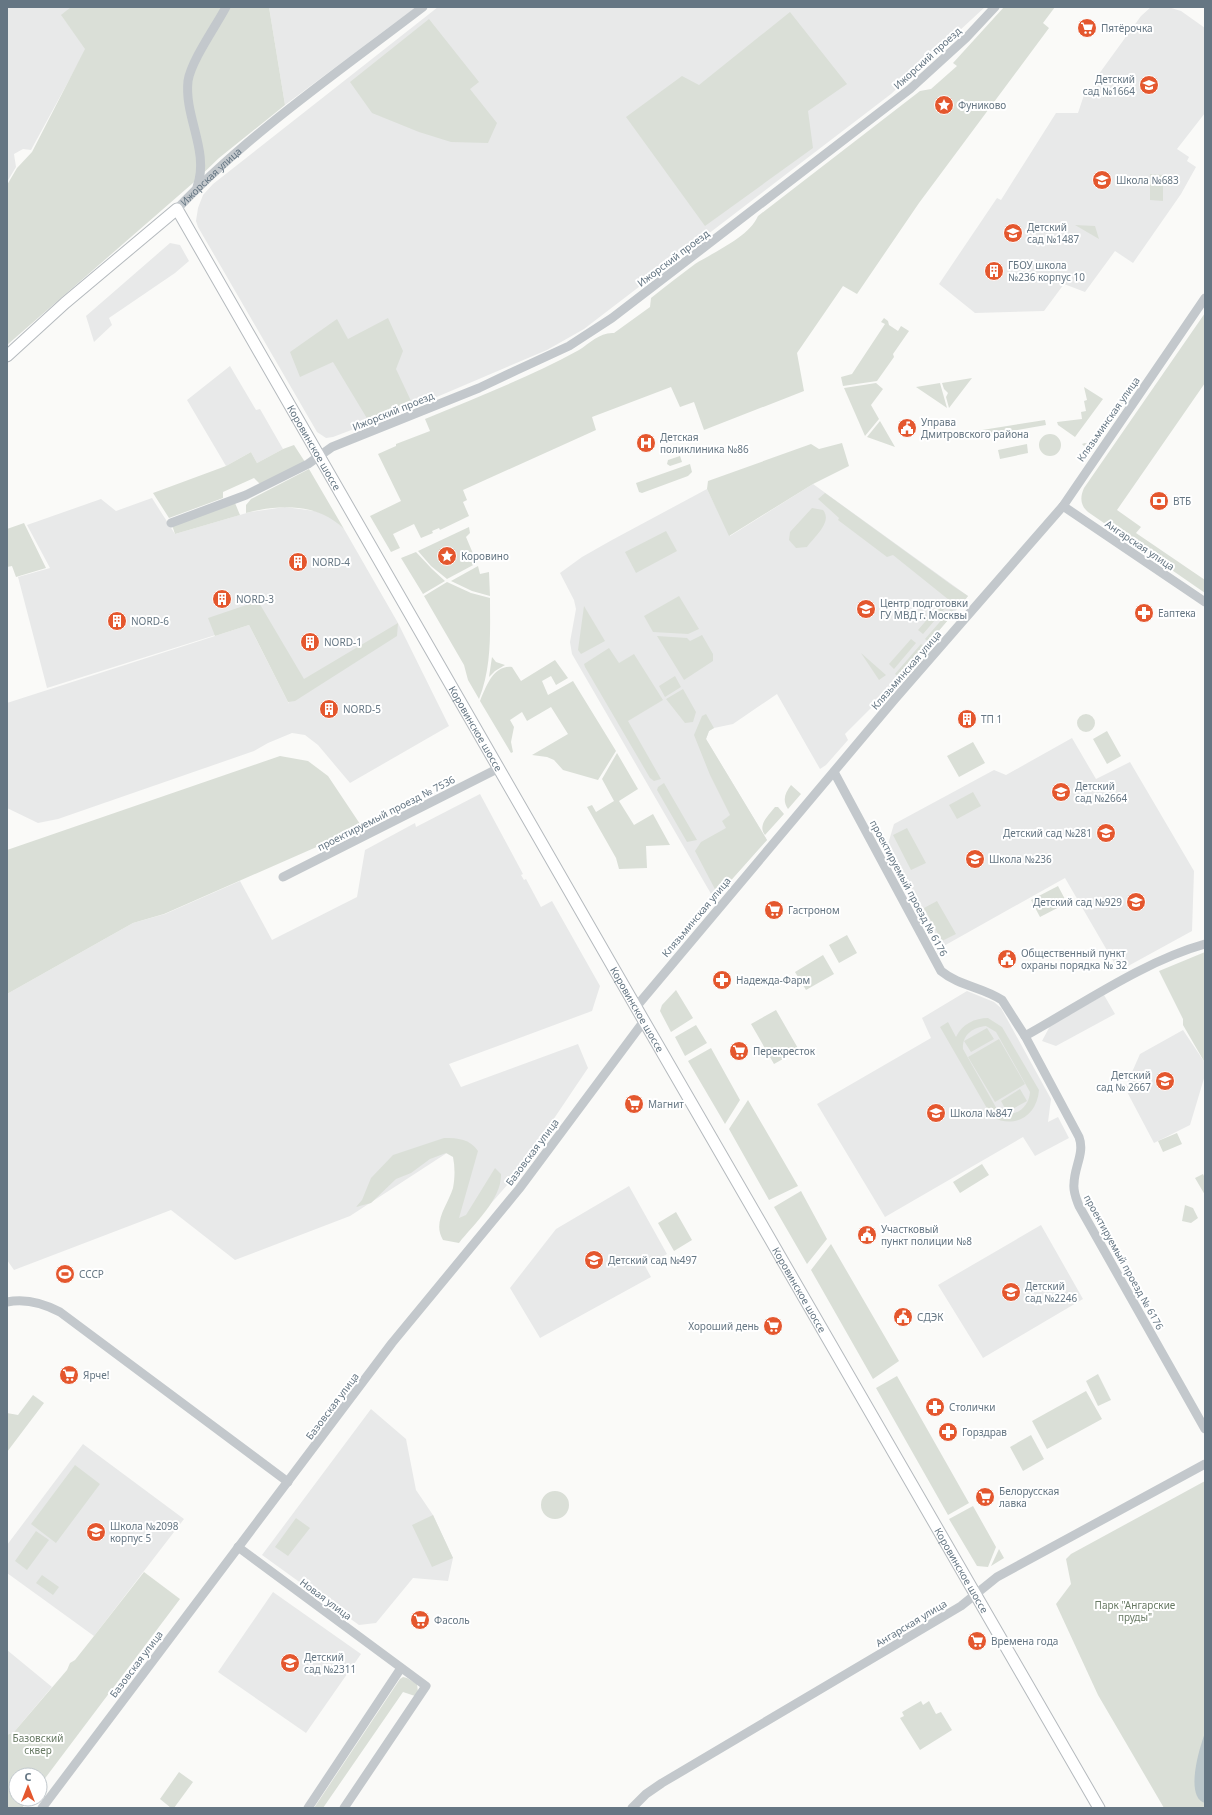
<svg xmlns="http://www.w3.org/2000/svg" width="1212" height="1815" font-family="'Noto Sans',sans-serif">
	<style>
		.built { fill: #e8e9e9 }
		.green { fill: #dadfd7; fill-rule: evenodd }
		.water { fill: #bbc7cb }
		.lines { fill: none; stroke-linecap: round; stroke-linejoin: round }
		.major-casing { stroke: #b5babe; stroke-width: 13 }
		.minor { stroke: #c3c8cc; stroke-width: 9 }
		.major { stroke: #fff; stroke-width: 11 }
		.labels { text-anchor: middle; stroke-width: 4; stroke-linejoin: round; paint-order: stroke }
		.poi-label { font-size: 10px; fill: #657683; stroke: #fff; text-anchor: start }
		.street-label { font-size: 10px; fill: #657683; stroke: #fff }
		.park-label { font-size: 10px; fill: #687a64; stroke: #fff }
	</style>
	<rect width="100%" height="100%" fill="#fafaf8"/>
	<path class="built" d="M7,7H71L62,16L86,49L31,150L23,149L14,154L16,167L7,182Z
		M269,7H416L285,105Z
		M438,7H985L891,94L584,329L547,350L425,402L333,437L326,438L317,432L198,227L196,221L198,208L203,195L213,184Z
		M1151,7H1168L1181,11L1205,28V113L1177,149L1189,157L1187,161L1196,167L1181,194L1133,263L1115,251L1085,292L1064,284L1044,311L975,313L939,284L997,198L1001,200L1056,113H1078L1084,95L1092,92L1096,78L1141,16Z
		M170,243L180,245L189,261L175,273L109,318L112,325L94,342L86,316Z
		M230,366L256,410L260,409L283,449L257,463L251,452L226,466L187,400Z
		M813,484L968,596L890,689L845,734L848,740L826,765L820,769L777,694L733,724L714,728L709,731L706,739L767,840L714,899L572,654L570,642L576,609L574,600L560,573L582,557L612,540L707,489L730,536Z
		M152,498L175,534L250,512L285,507L315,511L329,516L337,522L344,529L398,623L449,726L350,783L318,745L305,735L292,733L268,743L254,751L58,819L38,823L7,808V703L249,625L289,704L266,619L47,688L18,577L50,568L27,525L101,499L116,511Z
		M1072,738L1096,779L1130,762L1194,871L1192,931L1119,971L1065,878L942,947L888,844L894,824L994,770L1006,775Z
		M480,794L523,874L521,875L524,880L526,879L541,907L552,901L600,986L592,1011L449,1064L461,1087L578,1044L588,1068L516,1175L459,1240L452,1235L473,1163L453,1149L350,1216L235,1260L171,1210L14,1270L7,1260V994L133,923L165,914L240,881L272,940L357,897L365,850L415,823L416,827Z
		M967,991L994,1002L1001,1008L1051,1099L1048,1122L1058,1117L1069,1138L1035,1156L1023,1137L885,1217L817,1104L931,1038L922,1018Z
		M1104,995L1115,1014L1056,1046L1042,1041L1050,1026Z
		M1183,1030L1205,1063V1075L1190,1125L1154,1143L1125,1088L1140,1054Z
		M629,1186L667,1254L645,1266L651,1277L540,1338L510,1288L556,1229Z
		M1041,1225L1083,1299L983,1358L938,1285Z
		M371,1409L406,1439L416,1490L433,1515L453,1558L448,1581L413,1578L376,1623L359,1625L262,1555Z
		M83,1444L184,1519L94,1636L7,1573V1545Z
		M273,1592L361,1654L306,1733L218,1672Z
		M7,1650L52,1687L14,1732L7,1735Z"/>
	<path class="green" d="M71,7H269L285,105L219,158L193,183L7,345V185L17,168L32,152L85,49L61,15Z
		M1004,7H1055L1043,23L1049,28L919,203L857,294L843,286L797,353L804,391L704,430L694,402L680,407L671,387L592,417L596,430L463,490L467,500L463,502L469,516L440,530L439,528L432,531L433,533L421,538L414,524L393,534L400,548L391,552L370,516L401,501L378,454L396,446V444L430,431L425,419C477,397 530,377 579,350C590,343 600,332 614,333L650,307L651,298C665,287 680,275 695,264C714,252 749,237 758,216L920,91L931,89L957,66L953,63Z
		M790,12L847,84L808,111L813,148L705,226L626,117L682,76L699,85Z
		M429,19L479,82L470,89L497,123L488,143L451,142L419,132L372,113L350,82Z
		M1150,174L1163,175V201L1150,200Z
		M1075,225L1095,226L1099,239Z
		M1205,313V383L1117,510L1141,527L1136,533L1205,580V593L1088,512C1080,505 1080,497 1084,488Z
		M388,318L403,351L396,369L412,403L368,420L333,362L300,377L290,352L337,319L348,339Z
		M884,318L888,321L889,325L898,331L901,326L909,331L893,354L894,357L877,381L843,386L841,377L852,374L885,324L881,322Z
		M972,378L949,408L946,397L948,393L944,389L942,383Z
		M876,383L883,389L871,405L879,419L865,436L844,388Z
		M940,383L947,408L916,387Z
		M1084,387L1103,399L1075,437L1058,425L1057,422L1082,419L1081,412L1086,411L1084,401L1087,400Z
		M1121,396L1125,400L1090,450V447L1086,444L1084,446L1082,444L1085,443L1090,445L1102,429L1099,427Z
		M1045,420L1046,425L977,437L976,431Z
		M880,421L895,447L867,437Z
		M1039 445a11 11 0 1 1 22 0a11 11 0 1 1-22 0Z
		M842,443L849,466L813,484L729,536L707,489L708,481L811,444L819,449Z
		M1027,444L1028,453L1000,459L998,450Z
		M294,445L305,462L260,484L254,478L223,492V498L169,518L153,493L226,466L251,452L257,463L283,449Z
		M680,456L682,462L670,466L667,464L668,460Z
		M690,464L692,472L688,476L642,493L639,492L636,483Z
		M309,469L344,529C318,503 280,504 246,513V505L251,499Z
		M825,493L953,586L968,596L959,608L893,555L887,557L838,520L839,518L818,499Z
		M235,503L240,515L175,534L172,525Z
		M812,508L823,510C833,522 814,537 807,547L796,548L789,540L790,532Z
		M24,523L46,568L16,577L12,566L7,567V529Z
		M469,527L470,533L466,537L477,563L447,579L431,566L418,551Z
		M666,531L677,551L636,573L625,552Z
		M416,552L432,569L445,581L423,594L401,558Z
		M478,566L480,574L489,572L490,596L472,591L451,581Z
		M447,582L471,593L490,598C490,633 492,666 479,699L468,680L464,665L424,596Z
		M679,596L699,629L688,634L653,632L644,616Z
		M258,601L304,679L398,623L397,636L295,701L288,702L249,625L215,636L208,618Z
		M942,602L947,606L923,634L918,630Z
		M584,606L605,641L581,654L578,650Z
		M951,609L955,612L929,642L925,639Z
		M702,635L713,654V661L684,680L657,636L687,638L690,641Z
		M911,639L916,643L894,669L889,664Z
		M921,644L925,647L899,677L895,674Z
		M609,648L619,663L634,654L663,700L628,721L661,779L654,781L650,778L585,667L584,664Z
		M861,653L886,675L879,680Z
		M492,657L496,662L505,665L495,671L489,677Z
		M555,660L568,678L556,685L551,676L542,681L548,695L573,681L616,751L598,780L563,770L554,760L547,757L532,755L568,734L551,707L527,721L522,712L510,720L514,727L511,742L513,752L511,753L480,701C486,687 493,665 512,667L521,681Z
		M675,676L681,687L665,697L659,686Z
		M683,689L696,712L693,722L685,723L666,699Z
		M706,714L714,728L709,731L706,739L767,840L718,895L695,851L701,842L726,828L722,821L730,815L710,775L694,735L702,716Z
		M1077 723a9 9 0 1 1 18 0a9 9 0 1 1-18 0Z
		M1107,731L1121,756L1107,764L1093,739Z
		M973,742L985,763L959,777L947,756Z
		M617,753L638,789L619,801L634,825L653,814L670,845L646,846L647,868L619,869L616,858L587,807L592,805L596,812L614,801L602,779Z
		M280,756L308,761L328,776L362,827L164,914L133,923L7,994V850Z
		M664,783L697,840L687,842L657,790L658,787Z
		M791,785L801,794L788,809C782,800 785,793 791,785Z
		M973,792L981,806L957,819L949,805Z
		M775,807H778L784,814L765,835C757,825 769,815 775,807Z
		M907,828L926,863L911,870L893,835Z
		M1058,886L1067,903L1040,917L1031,900Z
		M937,901L956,934L942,941L924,908Z
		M847,935L857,953L839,963L829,945Z
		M1205,952V1063L1183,1025V1019L1159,971Z
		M823,955L834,974L806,990L795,972Z
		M676,990L693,1018L671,1032L660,1011L662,1005Z
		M776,1010L799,1050L774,1064L751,1024Z
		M988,1018L1002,1027L1039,1090C1037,1116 1015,1129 992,1117L940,1027L948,1022L956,1037C962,1024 975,1018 988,1018ZM986,1026L996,1032L1030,1092C1029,1109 1013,1119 998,1111L963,1049C962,1035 973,1027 986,1026Z
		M696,1025L707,1043L685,1056L675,1037Z
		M987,1028L994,1039L971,1052L964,1041Z
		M999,1039L1025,1084L995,1102L968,1057Z
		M711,1048L740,1100L725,1124L688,1061Z
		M1020,1089L1027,1101L1007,1112L1001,1101Z
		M748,1100L798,1186L769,1200L729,1129Z
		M1177,1133L1182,1144L1163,1152L1158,1141Z
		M444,1138C458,1138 470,1139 478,1151L459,1218L466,1215L495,1168L501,1174C502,1199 474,1224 459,1243L443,1240C432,1222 448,1205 453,1188C455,1177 455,1167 453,1157L446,1153L430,1159L411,1173L396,1179L371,1203L356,1207L362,1200L371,1178L393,1155Z
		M982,1164L989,1175L960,1193L953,1182Z
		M1203,1174L1205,1178V1195L1195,1178Z
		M801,1191L827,1239L807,1264L774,1207Z
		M1185,1205L1193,1208L1198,1218L1191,1223L1182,1221Z
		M676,1212L692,1240L674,1251L658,1223Z
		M831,1244L899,1361L873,1379L811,1270Z
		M1098,1374L1111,1400L1098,1406L1086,1381Z
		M897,1376L969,1503L948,1515L876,1388Z
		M1086,1391L1102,1419L1047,1449L1032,1421Z
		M33,1395L44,1403L7,1452V1413L18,1415Z
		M1031,1435L1044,1459L1023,1471L1010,1447Z
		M75,1465L100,1484L56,1543L31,1524Z
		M1205,1481V1808H1164L1098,1695L1056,1604L1071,1584L1066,1559L1071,1554Z
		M541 1505a14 14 0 1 1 28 0a14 14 0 1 1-28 0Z
		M973,1506L996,1547L988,1567L977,1566L949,1519Z
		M433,1515L453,1558L432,1567L412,1525Z
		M296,1518L310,1528L288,1556L275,1547Z
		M36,1531L49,1540L27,1570L15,1561Z
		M999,1549L1004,1558L991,1566Z
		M144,1572L180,1599L40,1785V1775H16V1799H29L22,1808H7V1735L14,1732L67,1670L70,1663L75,1660L94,1636Z
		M42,1575L59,1587L53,1595L36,1583Z
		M403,1677L407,1678L417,1684L418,1692L415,1696L403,1692L323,1808H314L400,1679Z
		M921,1701L923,1705L929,1701L936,1714L941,1712L952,1730L920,1750L900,1718L904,1716L902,1712Z
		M179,1772L193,1782L174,1808H171L160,1799Z"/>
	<path class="water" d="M1205,1733V1803C1184,1797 1200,1746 1205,1733Z"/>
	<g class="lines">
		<defs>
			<g id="major">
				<path id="s2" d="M7,356L65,303L177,209L644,1021L1099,1808"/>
			</g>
		</defs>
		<use href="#major" class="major-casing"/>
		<g class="minor">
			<path d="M197,187C210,152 184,117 188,81C191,61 216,26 226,7"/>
			<path id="s1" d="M177,209C248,134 341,70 423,7"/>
			<path d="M1063,506L1205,602"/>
			<path d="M171,523L246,495L308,464L332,447L479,388L517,370L569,346L612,318L910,89L966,38L995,7"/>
			<path d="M834,772L941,971C959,986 983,987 1002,1000L1025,1036L1079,1137C1085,1153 1074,1167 1074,1184C1073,1192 1076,1198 1079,1206L1205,1429"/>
			<path d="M283,877L499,768"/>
			<path d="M636,1007L894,700L1063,506L1205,298"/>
			<path d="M1025,1036C1081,1005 1144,961 1205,944"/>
			<path d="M7,1302C26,1298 43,1303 60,1312L288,1482"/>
			<path d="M238,1547L426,1686L344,1808"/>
			<path d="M42,1808L392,1343L519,1189L644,1021"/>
			<path d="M308,1808L401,1668"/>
			<path d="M632,1808L646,1794L662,1783L961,1606L997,1577L1205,1464"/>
		</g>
		<use href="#major" class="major"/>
	</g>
	<defs>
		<symbol id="supermarket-disc" viewBox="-11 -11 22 22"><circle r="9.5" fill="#e4572e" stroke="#fff"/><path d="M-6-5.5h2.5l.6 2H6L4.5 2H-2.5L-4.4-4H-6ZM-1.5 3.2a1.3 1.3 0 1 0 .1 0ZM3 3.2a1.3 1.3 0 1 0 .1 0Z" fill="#fff"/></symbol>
		<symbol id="school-disc" viewBox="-11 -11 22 22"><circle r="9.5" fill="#e4572e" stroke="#fff"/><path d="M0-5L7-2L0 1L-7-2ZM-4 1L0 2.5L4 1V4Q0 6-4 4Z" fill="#fff"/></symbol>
		<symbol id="sight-disc" viewBox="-11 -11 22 22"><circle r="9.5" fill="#e4572e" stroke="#fff"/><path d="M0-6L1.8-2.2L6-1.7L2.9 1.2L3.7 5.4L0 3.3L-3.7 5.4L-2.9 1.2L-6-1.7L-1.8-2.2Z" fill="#fff"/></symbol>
		<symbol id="building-disc" viewBox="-11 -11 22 22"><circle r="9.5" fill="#e4572e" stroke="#fff"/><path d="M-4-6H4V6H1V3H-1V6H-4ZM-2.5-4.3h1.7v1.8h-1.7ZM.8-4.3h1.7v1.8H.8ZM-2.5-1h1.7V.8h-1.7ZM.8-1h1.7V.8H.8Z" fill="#fff"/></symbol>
		<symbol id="civic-disc" viewBox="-11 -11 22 22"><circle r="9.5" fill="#e4572e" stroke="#fff"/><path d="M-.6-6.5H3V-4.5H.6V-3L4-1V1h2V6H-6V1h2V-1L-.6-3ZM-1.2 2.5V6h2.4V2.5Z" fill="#fff"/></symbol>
		<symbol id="hospital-disc" viewBox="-11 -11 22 22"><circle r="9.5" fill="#e4572e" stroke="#fff"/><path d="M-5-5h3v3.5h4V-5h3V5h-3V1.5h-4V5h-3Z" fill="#fff"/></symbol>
		<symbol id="bank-disc" viewBox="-11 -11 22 22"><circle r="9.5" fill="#e4572e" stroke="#fff"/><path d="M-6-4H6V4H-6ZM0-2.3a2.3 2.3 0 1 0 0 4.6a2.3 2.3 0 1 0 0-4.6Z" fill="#fff"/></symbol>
		<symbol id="university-disc" viewBox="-11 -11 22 22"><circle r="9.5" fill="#e4572e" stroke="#fff"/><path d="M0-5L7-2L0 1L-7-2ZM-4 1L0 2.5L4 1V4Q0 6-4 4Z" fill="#fff"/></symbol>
		<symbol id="pharmacy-disc" viewBox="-11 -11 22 22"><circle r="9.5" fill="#e4572e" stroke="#fff"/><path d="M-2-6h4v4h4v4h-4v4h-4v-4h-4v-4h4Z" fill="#fff"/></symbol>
		<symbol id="stadium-disc" viewBox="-11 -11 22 22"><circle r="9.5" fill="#e4572e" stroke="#fff"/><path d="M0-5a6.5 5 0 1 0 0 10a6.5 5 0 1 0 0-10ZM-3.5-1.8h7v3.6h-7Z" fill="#fff"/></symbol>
	</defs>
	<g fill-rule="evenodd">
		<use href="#supermarket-disc" x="1076" y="17" width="22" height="22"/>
		<use href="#school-disc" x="1138" y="74" width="22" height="22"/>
		<use href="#sight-disc" x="933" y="94" width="22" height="22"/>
		<use href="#school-disc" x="1091" y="169" width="22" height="22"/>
		<use href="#school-disc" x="1002" y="222" width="22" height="22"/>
		<use href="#building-disc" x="983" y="260" width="22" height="22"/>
		<use href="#civic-disc" x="896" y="417" width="22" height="22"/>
		<use href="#hospital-disc" x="635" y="432" width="22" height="22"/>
		<use href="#bank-disc" x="1148" y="490" width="22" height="22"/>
		<use href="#sight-disc" x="436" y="545" width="22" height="22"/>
		<use href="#building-disc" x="287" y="551" width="22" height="22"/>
		<use href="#building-disc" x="211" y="588" width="22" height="22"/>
		<use href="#university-disc" x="855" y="598" width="22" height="22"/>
		<use href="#pharmacy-disc" x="1133" y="602" width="22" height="22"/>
		<use href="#building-disc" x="106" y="610" width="22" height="22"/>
		<use href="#building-disc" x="299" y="631" width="22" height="22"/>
		<use href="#building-disc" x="318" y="698" width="22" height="22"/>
		<use href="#building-disc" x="956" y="708" width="22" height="22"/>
		<use href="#school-disc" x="1050" y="781" width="22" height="22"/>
		<use href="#school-disc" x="1095" y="822" width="22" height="22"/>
		<use href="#school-disc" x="964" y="848" width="22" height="22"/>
		<use href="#school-disc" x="1125" y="891" width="22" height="22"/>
		<use href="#supermarket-disc" x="763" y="899" width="22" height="22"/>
		<use href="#civic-disc" x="996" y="948" width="22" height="22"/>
		<use href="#pharmacy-disc" x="711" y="969" width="22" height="22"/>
		<use href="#supermarket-disc" x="728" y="1040" width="22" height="22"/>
		<use href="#school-disc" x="1154" y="1070" width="22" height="22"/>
		<use href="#supermarket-disc" x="623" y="1093" width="22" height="22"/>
		<use href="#school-disc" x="925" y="1102" width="22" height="22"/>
		<use href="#civic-disc" x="856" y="1224" width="22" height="22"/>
		<use href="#school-disc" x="583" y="1249" width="22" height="22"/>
		<use href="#stadium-disc" x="54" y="1263" width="22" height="22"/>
		<use href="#school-disc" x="1000" y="1281" width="22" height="22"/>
		<use href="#civic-disc" x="892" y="1306" width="22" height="22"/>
		<use href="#supermarket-disc" x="762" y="1315" width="22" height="22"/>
		<use href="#supermarket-disc" x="58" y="1364" width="22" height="22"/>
		<use href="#pharmacy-disc" x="924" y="1396" width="22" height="22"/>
		<use href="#pharmacy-disc" x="937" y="1421" width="22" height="22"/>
		<use href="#supermarket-disc" x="974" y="1486" width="22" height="22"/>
		<use href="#school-disc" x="85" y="1521" width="22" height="22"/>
		<use href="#supermarket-disc" x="409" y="1609" width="22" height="22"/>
		<use href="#supermarket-disc" x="966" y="1630" width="22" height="22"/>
		<use href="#school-disc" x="279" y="1652" width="22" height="22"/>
	</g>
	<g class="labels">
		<g class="poi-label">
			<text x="1101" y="32">Пятёрочка</text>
			<text x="1135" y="83" text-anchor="end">Детский<tspan x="1135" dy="12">сад №1664</tspan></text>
			<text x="958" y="109">Фуниково</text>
			<text x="1116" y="184">Школа №683</text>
			<text x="1027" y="231">Детский<tspan x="1027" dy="12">сад №1487</tspan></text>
			<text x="1008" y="269">ГБОУ школа<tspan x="1008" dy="12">№236 корпус 10</tspan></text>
			<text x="921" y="426">Управа<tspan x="921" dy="12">Дмитровского района</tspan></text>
			<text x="660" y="441">Детская<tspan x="660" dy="12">поликлиника №86</tspan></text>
			<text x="1173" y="505">ВТБ</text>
			<text x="461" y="560">Коровино</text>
			<text x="312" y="566">NORD-4</text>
			<text x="236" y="603">NORD-3</text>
			<text x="880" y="607">Центр подготовки<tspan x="880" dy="12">ГУ МВД г. Москвы</tspan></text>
			<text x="1158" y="617">Еаптека</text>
			<text x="131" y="625">NORD-6</text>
			<text x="324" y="646">NORD-1</text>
			<text x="343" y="713">NORD-5</text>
			<text x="981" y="723">ТП 1</text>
			<text x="1075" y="790">Детский<tspan x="1075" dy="12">сад №2664</tspan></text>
			<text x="1092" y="837" text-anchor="end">Детский сад №281</text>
			<text x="989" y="863">Школа №236</text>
			<text x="1122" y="906" text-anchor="end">Детский сад №929</text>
			<text x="788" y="914">Гастроном</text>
			<text x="1021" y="957">Общественный пункт<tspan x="1021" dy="12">охраны порядка № 32</tspan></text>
			<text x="736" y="984">Надежда-Фарм</text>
			<text x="753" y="1055">Перекресток</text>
			<text x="1151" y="1079" text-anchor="end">Детский<tspan x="1151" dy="12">сад № 2667</tspan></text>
			<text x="648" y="1108">Магнит</text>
			<text x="950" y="1117">Школа №847</text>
			<text x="881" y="1233">Участковый<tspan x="881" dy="12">пункт полиции №8</tspan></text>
			<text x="608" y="1264">Детский сад №497</text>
			<text x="79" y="1278">СССР</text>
			<text x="1025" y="1290">Детский<tspan x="1025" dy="12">сад №2246</tspan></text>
			<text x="917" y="1321">СДЭК</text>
			<text x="759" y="1330" text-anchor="end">Хороший день</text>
			<text x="83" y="1379">Ярче!</text>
			<text x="949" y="1411">Столички</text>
			<text x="962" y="1436">Горздрав</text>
			<text x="999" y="1495">Белорусская<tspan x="999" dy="12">лавка</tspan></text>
			<text x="110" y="1530">Школа №2098<tspan x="110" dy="12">корпус 5</tspan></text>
			<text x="434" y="1624">Фасоль</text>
			<text x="991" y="1645">Времена года</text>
			<text x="304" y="1661">Детский<tspan x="304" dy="12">сад №2311</tspan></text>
		</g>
		<g class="street-label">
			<text transform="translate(927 58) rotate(-42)" y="4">Ижорский проезд</text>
			<text dy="4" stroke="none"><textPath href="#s1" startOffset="47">Ижорская улица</textPath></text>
			<text transform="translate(673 258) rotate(-37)" y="4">Ижорский проезд</text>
			<text transform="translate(393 411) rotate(-22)" y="4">Ижорский проезд</text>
			<text transform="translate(1108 419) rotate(-55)" y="4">Клязьминская улица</text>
			<text dy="4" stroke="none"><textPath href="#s2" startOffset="500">Коровинское шоссе</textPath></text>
			<text transform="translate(1140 545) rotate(34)" y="4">Ангарская улица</text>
			<text transform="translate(906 670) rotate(-49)" y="4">Клязьминская улица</text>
			<text dy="4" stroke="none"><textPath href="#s2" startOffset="824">Коровинское шоссе</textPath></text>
			<text transform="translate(386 813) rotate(-27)" y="4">проектируемый проезд № 7536</text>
			<text transform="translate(909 888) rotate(62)" y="4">проектируемый проезд № 6176</text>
			<text transform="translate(696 917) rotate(-50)" y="4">Клязьминская улица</text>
			<text dy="4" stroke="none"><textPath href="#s2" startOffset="1148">Коровинское шоссе</textPath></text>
			<text transform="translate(532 1152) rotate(-53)" y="4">Базовская улица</text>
			<text transform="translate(1124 1262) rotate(61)" y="4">проектируемый проезд № 6176</text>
			<text dy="4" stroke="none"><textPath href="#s2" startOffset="1472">Коровинское шоссе</textPath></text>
			<text transform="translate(332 1406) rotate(-53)" y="4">Базовская улица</text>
			<text dy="4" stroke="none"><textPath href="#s2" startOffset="1796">Коровинское шоссе</textPath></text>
			<text transform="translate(326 1599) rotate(37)" y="4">Новая улица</text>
			<text transform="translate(911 1623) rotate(-31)" y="4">Ангарская улица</text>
			<text transform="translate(136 1664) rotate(-53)" y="4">Базовская улица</text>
		</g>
		<g class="park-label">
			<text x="1135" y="1609">Парк "Ангарские<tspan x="1135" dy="12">пруды"</tspan></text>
			<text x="38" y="1742">Базовский<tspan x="38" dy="12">сквер</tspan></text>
		</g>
	</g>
	<rect width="1212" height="1815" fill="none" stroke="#657683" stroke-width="16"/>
	<g transform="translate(28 1787)"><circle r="19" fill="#ffffff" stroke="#c1c8cd"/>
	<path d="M0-3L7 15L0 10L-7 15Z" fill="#e4572e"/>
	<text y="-6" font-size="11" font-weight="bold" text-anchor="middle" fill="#657683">С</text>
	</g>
</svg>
